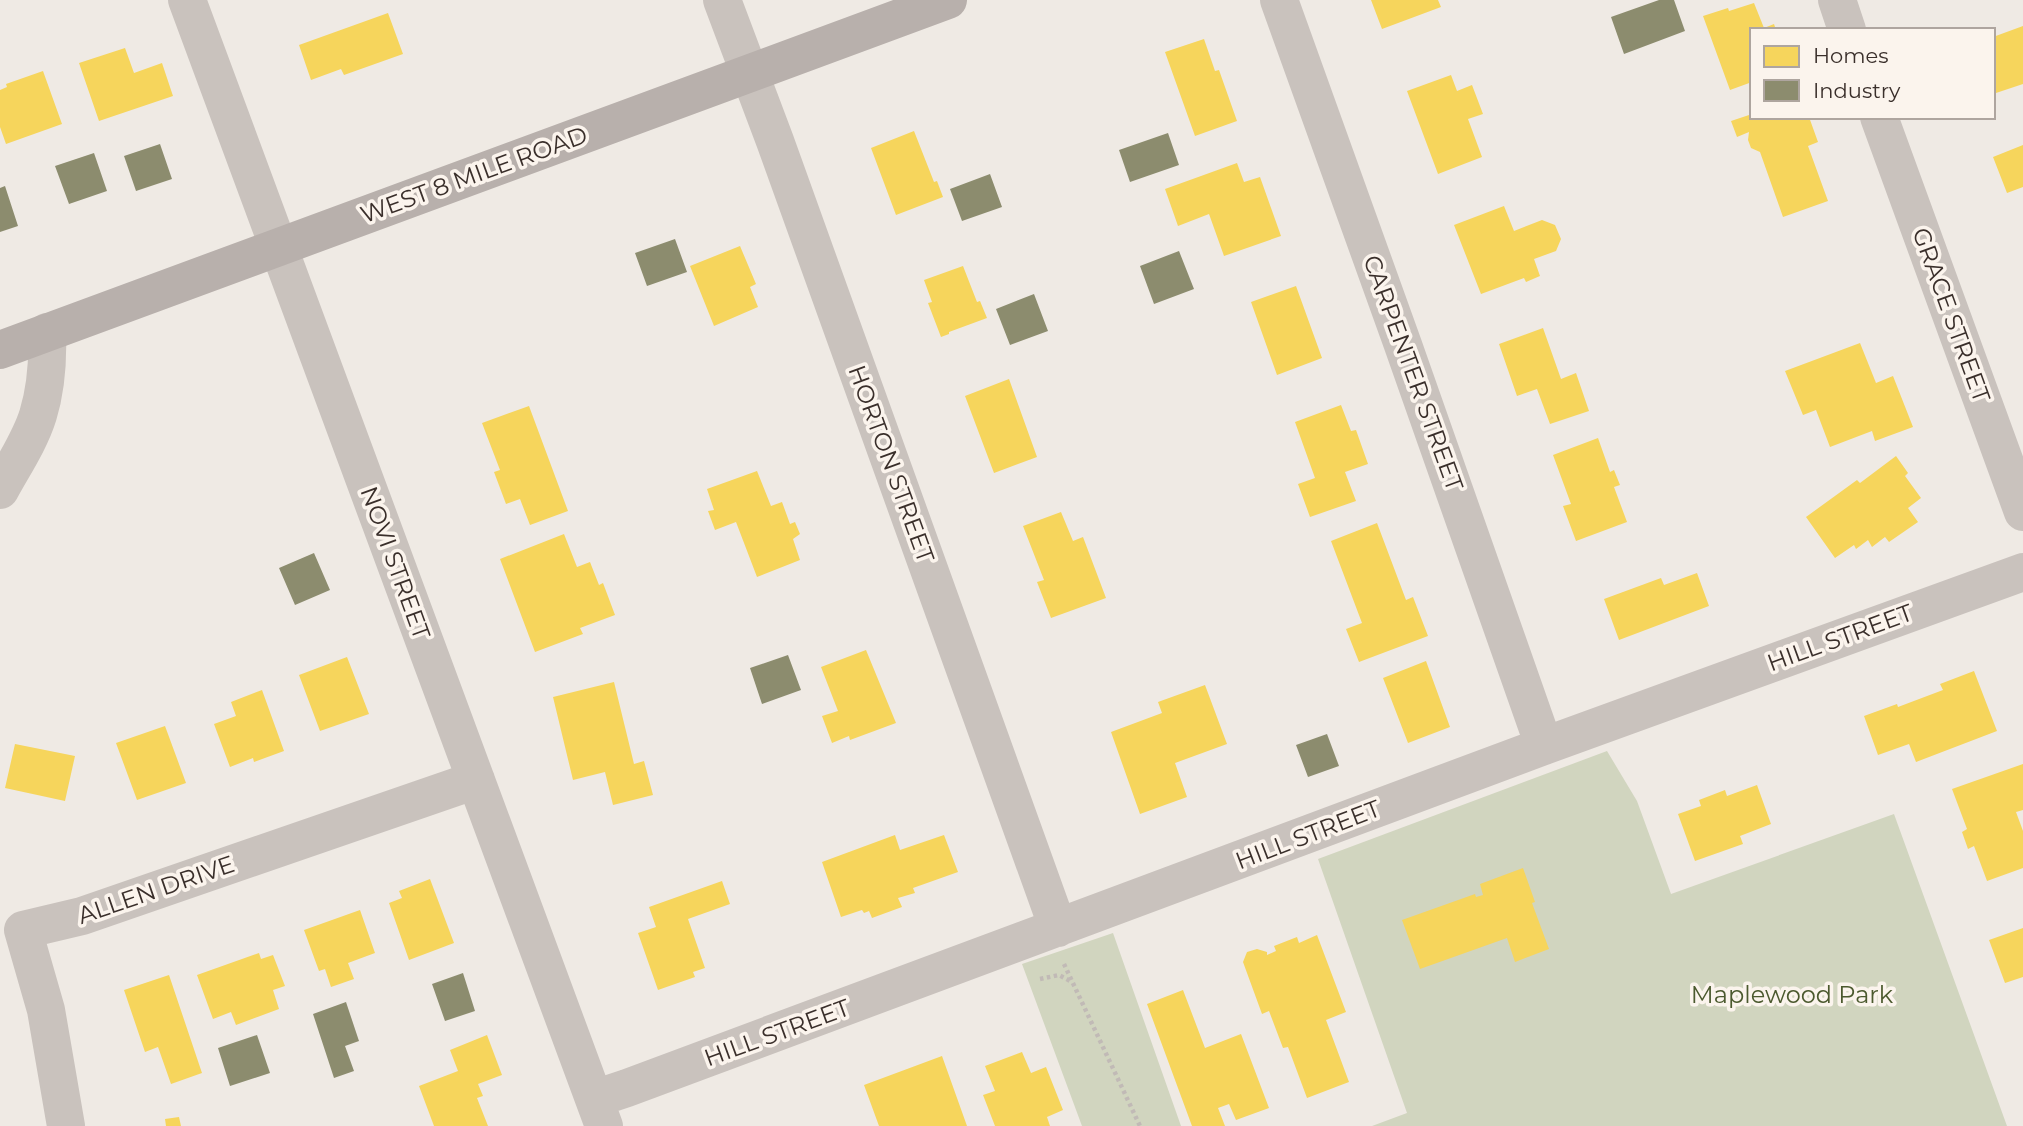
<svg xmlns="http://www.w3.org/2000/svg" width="2023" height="1126" font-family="Montserrat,sans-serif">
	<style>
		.green { fill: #d1d5bf }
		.homes { fill: #f6d55c }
		.industry { fill: #8c8c6e }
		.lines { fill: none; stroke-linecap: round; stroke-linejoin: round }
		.path { stroke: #c1bab6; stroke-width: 4.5; stroke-dasharray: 3.5 3.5; stroke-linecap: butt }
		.minor { stroke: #c9c2bd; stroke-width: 38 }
		.major { stroke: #b8b0ac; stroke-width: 38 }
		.labels { text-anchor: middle; stroke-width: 7; stroke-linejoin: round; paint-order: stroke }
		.street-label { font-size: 24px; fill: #3a2f2b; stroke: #fbf4ed }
		.park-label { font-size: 24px; fill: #4b592e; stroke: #fbf4ed }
	</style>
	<rect width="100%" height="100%" fill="#efeae4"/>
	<path class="green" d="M1607,751L1637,801L1671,894L1894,814L2007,1126H1372L1407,1113L1318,859Z
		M1113,933L1181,1126H1082L1022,964Z"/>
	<path class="homes" d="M1371,0H1438L1441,7L1382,29Z
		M1754,3L1764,28L1774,24L1776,30H1752V82L1730,90L1703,16L1728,8L1729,11Z
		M388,13L403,54L344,75L341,69L311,80L299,45Z
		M2023,26V84L1996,93L1993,84V37Z
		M1204,39L1215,71L1219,70L1237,121L1195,136L1165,52Z
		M125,48L134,73L162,63L173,96L99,121L79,63Z
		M43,71L62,124L6,144L0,127V90L7,87L6,84Z
		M1451,75L1457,91L1472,85L1483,114L1468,119L1482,157L1438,174L1407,91Z
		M1752,114V117H1809L1818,142L1808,146L1828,201L1783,217L1760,152L1751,148L1748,140L1749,132L1737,137L1731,121Z
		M914,131L934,182L937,181L943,197L896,215L871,148Z
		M2023,145V187L2007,193L1993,157Z
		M1237,163L1244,182L1260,177L1281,236L1224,256L1209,214L1178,226L1165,189Z
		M1504,206L1514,231L1542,220L1555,225L1561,239L1556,251L1534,259L1540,276L1526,282L1524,278L1481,294L1454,225Z
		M740,246L756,284L750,287L758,307L714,326L690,266Z
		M963,266L977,302L980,301L987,318L949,332V334L941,337L928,303L932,302L924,280Z
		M1296,286L1322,358L1277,375L1251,302Z
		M1543,328L1561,379L1576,373L1589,411L1550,424L1537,389L1517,396L1499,344Z
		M1860,343L1876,383L1893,376L1913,427L1875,441L1872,431L1830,447L1816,410L1803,415L1785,371Z
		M1009,379L1037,457L994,473L965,396Z
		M1341,405L1351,431L1356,430L1368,464L1345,472L1356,501L1310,517L1298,484L1315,478L1295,422Z
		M529,406L568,511L530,525L520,499L506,504L494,472L500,470L482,423Z
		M1598,438L1610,472L1614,470L1620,485L1614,487L1627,522L1576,541L1563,506L1571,504L1553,455Z
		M1896,456L1908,473L1905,476L1921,498L1908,508L1918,522L1889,542L1885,537L1872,547L1868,540L1856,549L1854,545L1835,558L1806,517L1857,480L1860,483Z
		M757,471L771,506L782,502L790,524L795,522L800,534L793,539L800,560L757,577L736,522L715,530L708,511L714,510L707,489Z
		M1061,512L1073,541L1083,537L1106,598L1051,618L1037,582L1044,580L1023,526Z
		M1377,523L1406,600L1413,597L1428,636L1359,662L1346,629L1362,623L1331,541Z
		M564,534L577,567L590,562L599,585L603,583L615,615L580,628L583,634L535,652L500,559Z
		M1697,573L1709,606L1619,640L1604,599L1661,578L1664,585Z
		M866,650L896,723L850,740L849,736L832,743L822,716L838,711L821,667Z
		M347,657L369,714L320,731L299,675Z
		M1426,661L1450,727L1408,743L1383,678Z
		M1974,671L1997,731L1916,762L1909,744L1878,755L1864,716L1897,704L1898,707L1943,690L1940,684Z
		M614,682L634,764L644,761L653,795L613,805L605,772L573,780L553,697Z
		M1205,685L1227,744L1175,763L1187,797L1140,814L1111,732L1162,713L1158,702Z
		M262,690L284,751L254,762L253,758L230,767L214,724L236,716L231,702Z
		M165,726L186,783L137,800L116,743Z
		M15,744L75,756L65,801L5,788Z
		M2023,764V810L2016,812L2023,831V868L1987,881L1974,846L1968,849L1962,832L1967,829L1952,789Z
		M1757,785L1771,824L1740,836L1743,844L1695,861L1678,814L1701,806L1699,800L1725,790L1727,796Z
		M895,835L900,850L944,835L958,872L913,888L915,893L898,898L902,907L872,918L869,911L864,913L862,910L841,917L822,862Z
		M1523,868L1535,902L1532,903L1549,949L1515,962L1507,938L1420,969L1402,920L1475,894L1476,897L1483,895L1480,884Z
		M430,879L454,943L409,960L389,903L402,898L399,891Z
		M722,881L730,904L688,919L705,968L693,972L695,977L658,990L638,933L656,927L649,907Z
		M360,910L375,953L348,963L354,979L331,987L325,969L319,971L304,930Z
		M2023,928V977L2005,983L1989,940Z
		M1317,935L1346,1012L1326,1020L1349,1082L1307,1098L1288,1047L1283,1048L1269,1011L1262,1014L1243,962L1247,952L1257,949L1267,952V955L1276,951L1274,946L1297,937L1299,943Z
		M259,953L261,959L273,955L285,986L273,990L279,1009L236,1025L231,1012L213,1019L197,975Z
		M169,975L202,1073L171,1084L158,1047L145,1052L124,990Z
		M1183,990L1205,1048L1241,1034L1269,1108L1236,1120L1229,1104L1218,1108L1225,1126H1192L1147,1004Z
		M487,1035L502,1075L478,1084L483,1096L477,1098L488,1126H434L419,1086L458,1071L450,1050Z
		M1022,1052L1031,1073L1046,1067L1063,1110L1047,1117L1050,1126H995L983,1095L995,1091L985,1066Z
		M942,1056L967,1126H879L864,1085Z
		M179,1117L181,1126H166L165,1119Z"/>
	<path class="industry" d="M1659,0H1674L1685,31L1624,54L1611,17Z
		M1168,133L1179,165L1130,182L1119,150Z
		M160,144L172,179L136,191L124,156Z
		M94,153L107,191L69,204L55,166Z
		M990,174L1002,207L962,221L950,189Z
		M5,186L18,226L0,232V188Z
		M675,239L687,272L647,286L635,253Z
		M1179,251L1194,289L1154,304L1140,266Z
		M1034,294L1048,331L1010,345L996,309Z
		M314,553L330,590L295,605L279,568Z
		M788,655L801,690L762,704L750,668Z
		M1327,734L1339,766L1308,777L1296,745Z
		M463,973L475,1011L445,1021L432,984Z
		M346,1002L359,1041L345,1046L354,1071L334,1078L313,1014Z
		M257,1035L270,1073L230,1086L218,1048Z"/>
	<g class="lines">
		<path class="path" d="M1064,964L1140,1126
			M1040,979L1059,975L1072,982"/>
		<path class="minor" d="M187,0L604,1126
			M722,0L775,141L1058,928
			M1279,0L1403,345L1544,746
			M1837,0L1847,30
			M1879,117L2023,512
			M0,490C13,466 30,441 38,415C46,389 48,359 47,332
			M594,1099L627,1088L1544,746L2023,572
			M66,1126L46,1010L23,930L82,916L476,780"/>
		<path class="major" d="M0,350L948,0"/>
	</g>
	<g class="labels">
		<g class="street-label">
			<text transform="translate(474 175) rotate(-20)" y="8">WEST 8 MILE ROAD</text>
			<text transform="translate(1951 315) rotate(70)" y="8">GRACE STREET</text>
			<text transform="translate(1413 373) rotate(70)" y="8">CARPENTER STREET</text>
			<text transform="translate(891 464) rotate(70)" y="8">HORTON STREET</text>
			<text transform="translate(395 563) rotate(70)" y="8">NOVI STREET</text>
			<text transform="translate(1840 638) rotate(-20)" y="8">HILL STREET</text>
			<text transform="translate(1308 835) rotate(-21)" y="8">HILL STREET</text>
			<text transform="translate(156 890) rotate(-19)" y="8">ALLEN DRIVE</text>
			<text transform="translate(777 1033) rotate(-20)" y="8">HILL STREET</text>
		</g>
		<g class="park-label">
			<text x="1792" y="1003">Maplewood Park</text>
		</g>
	</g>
	<rect x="1750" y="28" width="245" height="91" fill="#fbf4ed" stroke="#aea59f" stroke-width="2"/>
	<rect x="1764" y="46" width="35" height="21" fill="#f6d55c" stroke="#aea59f" stroke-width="2"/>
	<text x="1813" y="63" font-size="21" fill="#3a2f2b">Homes</text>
	<rect x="1764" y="80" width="35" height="21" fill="#8c8c6e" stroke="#aea59f" stroke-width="2"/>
	<text x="1813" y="98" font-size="21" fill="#3a2f2b">Industry</text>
</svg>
